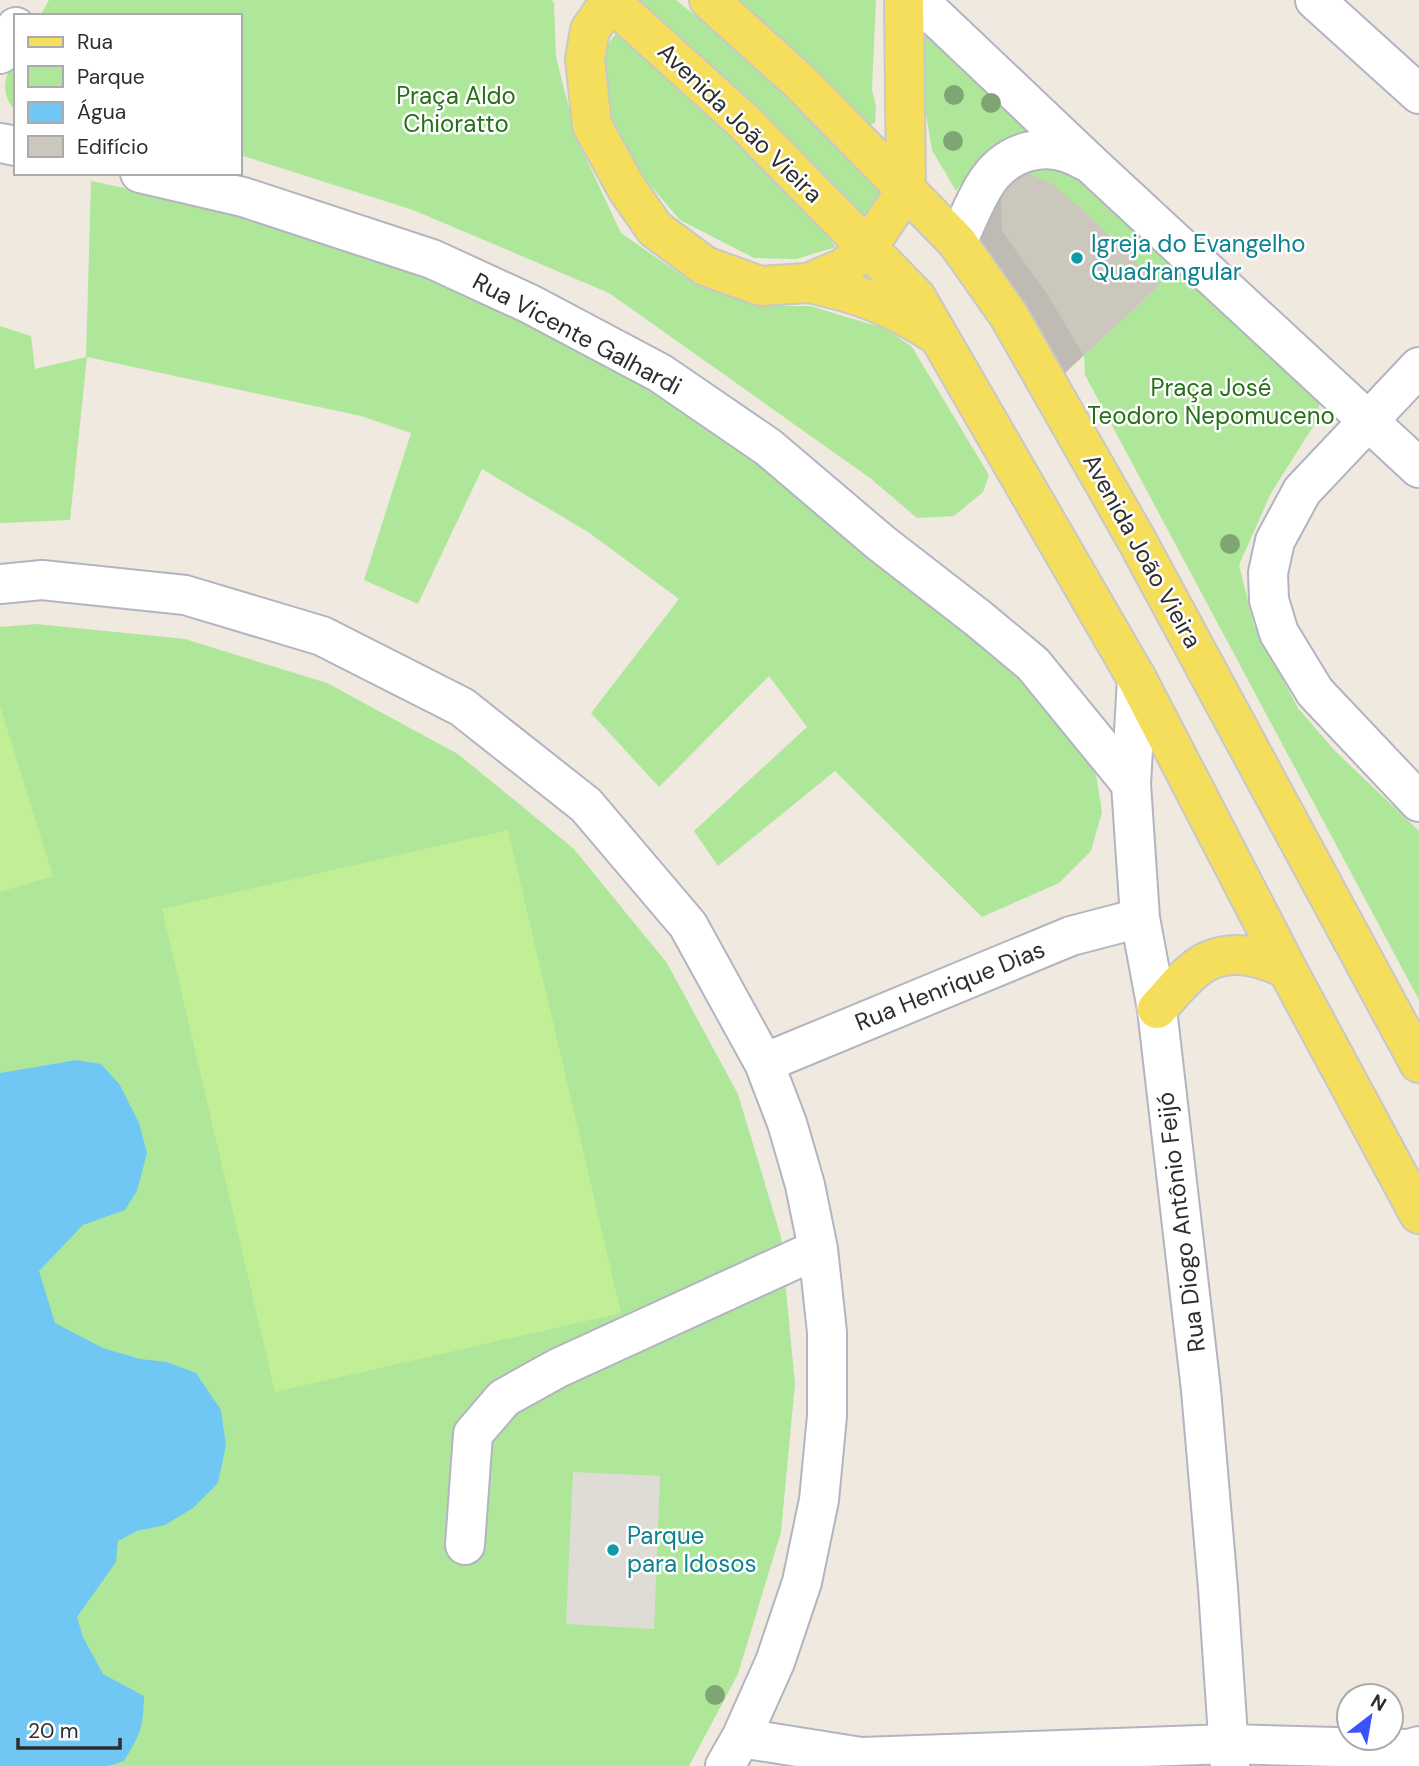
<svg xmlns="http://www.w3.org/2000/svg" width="1419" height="1766" font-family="'DM Sans',sans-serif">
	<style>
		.green { fill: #afe79a }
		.pitch { fill: #c2ee96 }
		.plaza { fill: #dfdcd6 }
		.water { fill: #70c7f3 }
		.shadow { fill: #0003 }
		.building { fill: #cbc7bd }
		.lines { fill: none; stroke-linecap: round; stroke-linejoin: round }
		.minor-casing { stroke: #b3b4c1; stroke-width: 42 }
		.major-casing { stroke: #c8c8c8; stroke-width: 42 }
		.minor { stroke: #fff; stroke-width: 38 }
		.major { stroke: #f6de5d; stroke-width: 38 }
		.tree { fill: #7fa672 }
		.culture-dot { fill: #0f9aa8; stroke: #fff; stroke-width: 2.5 }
		.labels { text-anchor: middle; stroke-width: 5; stroke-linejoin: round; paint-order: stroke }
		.park-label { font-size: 24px; fill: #246f18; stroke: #fff }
		.street-label { font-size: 24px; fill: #2d2d2d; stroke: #fff }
		.culture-label { font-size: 24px; fill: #0d838f; stroke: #fff; text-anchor: start }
	</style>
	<rect width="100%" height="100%" fill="#efe9df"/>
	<path class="green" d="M49,0H552L554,3L556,57L577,139L621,233L696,285L768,306H810L887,329L912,347L989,475L983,492L954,516L917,518L870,478L609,293L413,210L240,155V16H40Z
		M638,0H676L739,51L883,194L862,229Z
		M732,0H876L872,89L876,107L875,123L864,126L848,103Z
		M621,27L802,205L836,247L796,259L754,258L680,220L632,164L603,97L605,48Z
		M920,31L1032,133L1000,144L979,160L956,191L932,150L918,66Z
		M16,57V112C0,93 3,80 16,57Z
		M1053,146L1323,385L1316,422L1271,493L1239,565L1254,625L1298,708L1334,750L1419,831V1000L1085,375L1084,356L1159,286L1053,185L1019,170Z
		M91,181L296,224L346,238L640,372L787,480L989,646L1072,732L1096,775L1102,812L1091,851L1059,883L982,917L835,771L718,866L694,831L807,727L769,676L659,787L591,713L679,599L588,532L482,469L418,604L364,580L411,433L361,416L87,357L70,520L0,523V326L31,336L35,369L86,357Z
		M36,624L185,639L327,683L458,754L573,848L667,963L738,1094L781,1237L795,1384L781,1532L738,1674L689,1766H0V627Z"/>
	<path class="pitch" d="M0,706L53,876L0,892Z
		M508,830L621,1313L275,1392L162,909Z"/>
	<path class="plaza" d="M573,1472L660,1476L654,1629L566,1624Z"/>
	<path class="water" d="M77,1060L101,1064L120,1085L139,1123L147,1153L137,1191L125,1210L83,1225L39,1271L55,1323L103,1348L140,1359L167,1362L196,1373L221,1410L226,1445L218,1483L193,1508L165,1525L137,1531L118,1541L116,1562L77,1617L83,1637L103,1674L144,1696C143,1729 141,1733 124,1761L108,1766H0V1073Z"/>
	<path class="shadow" d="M998,193L1136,306L1062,376L981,253L980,217Z"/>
	<path class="building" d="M1019,170L1053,184L1085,212L1160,285L1084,356L1047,294L1002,231L1001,194Z"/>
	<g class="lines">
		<defs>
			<path id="minor" d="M918,0L1093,166L1419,468
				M1315,0L1419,94
				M0,54L16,27
				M0,143L16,146
				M140,173L243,197L432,259L530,304L660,373L768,447L881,543L979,619L1033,664L1131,784
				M957,242C966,224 973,205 983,188C1005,150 1047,138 1085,161
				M1419,367L1302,491L1275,541L1268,573L1269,600L1279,633L1315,692L1419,802
				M0,584L42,580L185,595L322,636L462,707L586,805L688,925L764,1063L787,1123L805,1185L818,1249L827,1332V1416L819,1500L802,1582L775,1662L741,1738L725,1766
				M1137,679L1131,784L1140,918L1157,1009L1201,1390L1218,1588L1230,1766
				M764,1063L1071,936L1140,918
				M465,1545L473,1434L504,1398L558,1368L818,1249
				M741,1738L861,1757L1229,1744L1409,1749L1419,1746"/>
			<path id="major" d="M611,0L590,30L585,59L592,125L627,189L655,229L705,266L760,286L808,283L843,268L868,247L906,190L904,0
				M709,0L799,81L957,242L1009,316L1136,539L1419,1063
				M610,1L741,119L916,297L1137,679L1263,922L1287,969L1419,1214
				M808,283C858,293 892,306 935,334
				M1157,1009C1171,994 1190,969 1208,961C1235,949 1262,957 1287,969"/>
		</defs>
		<use href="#minor" class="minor-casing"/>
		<use href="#major" class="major-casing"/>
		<use href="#minor" class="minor"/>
		<use href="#major" class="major"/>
	</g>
	<g class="tree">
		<circle cx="954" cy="95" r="10"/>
		<circle cx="991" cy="103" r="10"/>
		<circle cx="953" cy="141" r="10"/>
		<circle cx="1230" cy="544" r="10"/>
		<circle cx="715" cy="1695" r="10"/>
	</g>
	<g class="culture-dot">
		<circle cx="1077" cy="258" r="7"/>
		<circle cx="613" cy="1550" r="7"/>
	</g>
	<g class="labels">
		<g class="park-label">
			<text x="456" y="104">Praça Aldo<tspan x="456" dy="28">Chioratto</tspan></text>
			<text x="1211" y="396">Praça José<tspan x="1211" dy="28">Teodoro Nepomuceno</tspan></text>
		</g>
		<g class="street-label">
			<text transform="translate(740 123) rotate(44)" y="8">Avenida João Vieira</text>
			<text transform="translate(577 334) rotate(28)" y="8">Rua Vicente Galhardi</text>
			<text transform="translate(1142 551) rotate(61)" y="8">Avenida João Vieira</text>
			<text transform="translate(950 986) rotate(-22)" y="8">Rua Henrique Dias</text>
			<text transform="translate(1181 1222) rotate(-97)" y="8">Rua Diogo Antônio Feijó</text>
		</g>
		<g class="culture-label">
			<text x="1091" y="252">Igreja do Evangelho<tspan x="1091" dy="28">Quadrangular</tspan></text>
			<text x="627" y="1544">Parque<tspan x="627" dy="28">para Idosos</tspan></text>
		</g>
	</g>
	<rect x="14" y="14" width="228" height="161" fill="#ffffff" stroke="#ababab" stroke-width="2"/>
	<rect x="28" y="37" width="35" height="10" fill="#f6de5d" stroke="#ababab" stroke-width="2"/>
	<text x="77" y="49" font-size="21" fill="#2d2d2d">Rua</text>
	<rect x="28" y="66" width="35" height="21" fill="#afe79a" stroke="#ababab" stroke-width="2"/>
	<text x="77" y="84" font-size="21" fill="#2d2d2d">Parque</text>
	<rect x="28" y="102" width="35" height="21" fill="#70c7f3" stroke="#ababab" stroke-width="2"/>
	<text x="77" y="119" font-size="21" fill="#2d2d2d">Água</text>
	<rect x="28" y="136" width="35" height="21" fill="#cbc7bd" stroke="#ababab" stroke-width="2"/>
	<text x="77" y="154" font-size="21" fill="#2d2d2d">Edifício</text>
	<g transform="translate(1370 1717) rotate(31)"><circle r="33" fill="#ffffff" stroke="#ababab" stroke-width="2"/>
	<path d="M0-5L12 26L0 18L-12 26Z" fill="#3c52ff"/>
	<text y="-10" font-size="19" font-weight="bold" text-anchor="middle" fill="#2d2d2d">N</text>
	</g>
	<path d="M18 1738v10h102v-10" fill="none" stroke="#2d2d2d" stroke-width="3.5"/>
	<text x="28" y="1738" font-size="21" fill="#2d2d2d" stroke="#ffffff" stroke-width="5" paint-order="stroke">20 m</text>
</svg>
